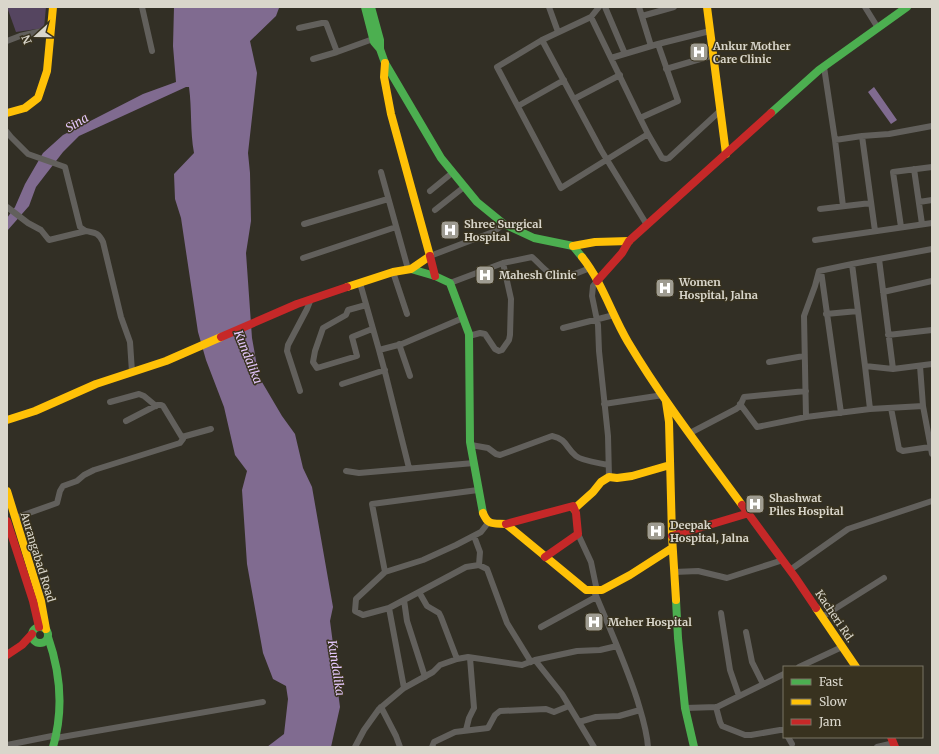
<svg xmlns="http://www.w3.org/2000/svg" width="939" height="754" font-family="Merriweather,serif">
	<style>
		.green { fill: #554560 }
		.water { fill: #806b90 }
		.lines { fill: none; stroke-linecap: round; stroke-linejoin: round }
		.street { stroke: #62605c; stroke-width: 6 }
		.fast { stroke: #4caf50; stroke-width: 8 }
		.slow { stroke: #ffc107; stroke-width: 8 }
		.jam { stroke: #c62828; stroke-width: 8 }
		.labels { text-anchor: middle; stroke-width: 3; stroke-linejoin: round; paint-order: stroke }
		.poi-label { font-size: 11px; font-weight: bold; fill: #d9d6cb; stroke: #38321f; text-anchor: start }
		.street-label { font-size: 11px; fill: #d9d6cb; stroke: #38321f }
		.water-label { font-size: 12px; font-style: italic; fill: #e4c7fc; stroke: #38321f }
	</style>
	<rect width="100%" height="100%" fill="#322f25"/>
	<path class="green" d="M7,7H46L44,28L16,32Z"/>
	<path class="water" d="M174,7L279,8L276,16L250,41L257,73L248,153L250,173L251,221L246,253L252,338L259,377L282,416L295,434L303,468L312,487L333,607L330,621L333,644L334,662L340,707L331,747H267L284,734L288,699L286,686L273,679L263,653L247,564L242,490L247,471L235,455L224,407L206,360L198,332L181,218L175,199L174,174L194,153C190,131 192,109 189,87H186L79,136L63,152L46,174L36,187L29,206L7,231V218L15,207L25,184L43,153L63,135L143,94L176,82L173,46Z
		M874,87L897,120L891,124L868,92Z"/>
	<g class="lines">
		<path class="street" d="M142,7L152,51
			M549,7L558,32
			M605,7L625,54
			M639,7L651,46
			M865,7L878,28
			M642,16L674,7
			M591,17L599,7
			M299,28L322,23H326L337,52
			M542,40L601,150L647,225
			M7,41L20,36L51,29
			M611,58L658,44L710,31
			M313,59L337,52L373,39
			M824,67L835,140L862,136L889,134L932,126
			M666,69L714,55
			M574,99L620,75
			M518,106L564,80
			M640,118L648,134L662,158L666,159L669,158L721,110
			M7,132L11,137L28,154L65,167L80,227C89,236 96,227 103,242L121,317L130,342L132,372
			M648,134L561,188L497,67L542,40L591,17L640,118L678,101L658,44
			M862,136L875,231
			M835,140L843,206
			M914,169L922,224
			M381,172L408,269
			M430,191L452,173
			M919,202L932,200
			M7,207L28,223L41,230L49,240L86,231
			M820,209L871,203
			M435,210L464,187
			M304,224L388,199
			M901,227L893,172L932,167
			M815,240L932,223
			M932,249L852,264L865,366L893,369L932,364
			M430,256L493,232L504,224
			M303,258L396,227
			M879,259L893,369
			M852,264L819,271L815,286L804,316L806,417L870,409L865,366
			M821,271L841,413
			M393,272L407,314
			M597,281L593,286L592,296L598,325L599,351L608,436L609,477
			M360,283L379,350L402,344L463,318
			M450,283L503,263L532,257C538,262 544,270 551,274C561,282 579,272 590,268
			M883,292L932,281
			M366,305L348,310L346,315L323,328L315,351L313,362L317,368L357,356L352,337L372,329
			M826,314L858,311
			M563,328L614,315
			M888,335L932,330
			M469,336L480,333L485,334L495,349L499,351L502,350L509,340L510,335L511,299L503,263
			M399,344L410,376
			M379,350L386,376L409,468
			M769,362L804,356
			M920,366L923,406L932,454
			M342,384L385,370
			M300,391L287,351L288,345L307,309L311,299
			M110,402L139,394L144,396L156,406
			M604,404L663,395
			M740,404L757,427L806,417
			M891,408L899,449L903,451L930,447
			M870,409L923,406
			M690,433L736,409L740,406L744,397L806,391
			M182,437L211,429
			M471,445L488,448L496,454L500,455L552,436C567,439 566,448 576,456C582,461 600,463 608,465
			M346,471L359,473L474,463
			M478,490L372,504L385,572L423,560L456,545L481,532L488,523
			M15,518L57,503L60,491L63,486L77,481L84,475L94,470L180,443L183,439L163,406L161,405H157L126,421
			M578,534L591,562L597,591
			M474,536L480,552L479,565
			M790,570L848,529L932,501
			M385,572L356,599L355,611L363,615L389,608L466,567L479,565L487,569L507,623L531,662
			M674,572L698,571L727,578L783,560
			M594,591C609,627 625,662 637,699C642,716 647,730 648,747
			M419,592L427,606L439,613L441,617L457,659
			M404,600L407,621L425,677
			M389,608L404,688
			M721,613L730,670L739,696
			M822,617L884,578
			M541,627L596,597
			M746,632L752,662L763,684
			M799,667L842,647
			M381,707L396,736L400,747
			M716,707L720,722L722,726L745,735H751L780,730H784
			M685,708L717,707L784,674
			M579,722L596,717L619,716L640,710
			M466,730L469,718L474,708L470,658
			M788,737L792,744
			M56,738L263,702
			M7,745L57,735
			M355,747L364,730L379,709L404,688L433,672L440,665L457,659L468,657L522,665L535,660
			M432,747L434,742L455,732L488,728L495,715L500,711L546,709L554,712L569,706
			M594,747L562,694L535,660L577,651L600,650L617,646
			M877,747L894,743"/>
		<path class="fast" d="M365,7L374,42L380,49
			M371,7L380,40V49L385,63L441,158L477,202L504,224L534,238L573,246L582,257
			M771,113L819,70L907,7
			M411,269L435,276L450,283L469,334L470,442L483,513
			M676,600L678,638L685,708L694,747
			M32 635a8 8 0 1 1 16 0a8 8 0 1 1-16 0Z
			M48,637C61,674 64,709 53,747"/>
		<path class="slow" d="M707,7L726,154
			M7,113L25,108L38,98L47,71L53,7
			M573,246L595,242L629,241
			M582,257C602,282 612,315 628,342C662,399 703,452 742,505
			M347,287L393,272L411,269L430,256L391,114L384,77L385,63
			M666,402L669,422L672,536L676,600
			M7,420L35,411L96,384L166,361L221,337
			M7,491L41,601L46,629
			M574,509L593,492L601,482L609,477L617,478L632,476L670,465
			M483,513C488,526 494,523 506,524L586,590H602L630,575L672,548
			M816,608L856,667"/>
		<path class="jam" d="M430,256L435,276
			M597,281L622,253L629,241L771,113
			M221,337L297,304L347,287
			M742,505L795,577L816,608
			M7,521L33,601L39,627
			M506,524L573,506L576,513L578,534L545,557
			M672,536L749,513
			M7,655L22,645L32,634
			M891,737L895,747"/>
	</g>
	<defs>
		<symbol id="hospital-square" viewBox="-11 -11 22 22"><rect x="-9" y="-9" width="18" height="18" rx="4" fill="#9f9c91" stroke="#38321f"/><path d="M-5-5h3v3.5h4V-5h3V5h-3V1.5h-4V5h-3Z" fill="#fff"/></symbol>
	</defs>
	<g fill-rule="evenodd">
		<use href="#hospital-square" x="688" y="41" width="22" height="22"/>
		<use href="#hospital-square" x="439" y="219" width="22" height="22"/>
		<use href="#hospital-square" x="474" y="264" width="22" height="22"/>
		<use href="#hospital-square" x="654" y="277" width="22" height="22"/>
		<use href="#hospital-square" x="744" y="493" width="22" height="22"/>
		<use href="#hospital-square" x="645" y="520" width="22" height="22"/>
		<use href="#hospital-square" x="583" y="611" width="22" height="22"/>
	</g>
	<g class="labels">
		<g class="poi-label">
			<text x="713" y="50">Ankur Mother<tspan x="713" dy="13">Care Clinic</tspan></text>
			<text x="464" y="228">Shree Surgical<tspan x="464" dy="13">Hospital</tspan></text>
			<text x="499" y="279">Mahesh Clinic</text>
			<text x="679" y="286">Women<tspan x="679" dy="13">Hospital, Jalna</tspan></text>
			<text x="769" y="502">Shashwat<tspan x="769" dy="13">Piles Hospital</tspan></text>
			<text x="670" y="529">Deepak<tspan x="670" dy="13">Hospital, Jalna</tspan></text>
			<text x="608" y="626">Meher Hospital</text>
		</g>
		<g class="street-label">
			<text transform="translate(38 557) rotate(73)" y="4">Aurangabad Road</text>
			<text transform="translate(835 616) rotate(56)" y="4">Kacheri Rd.</text>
		</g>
		<g class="water-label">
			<text transform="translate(77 123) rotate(-31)" y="4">Sina</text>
			<text transform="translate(248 357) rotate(68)" y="4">Kundalika</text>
			<text transform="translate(336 668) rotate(81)" y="4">Kundalika</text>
		</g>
	</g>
	<rect width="939" height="754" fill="none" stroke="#d9d6cb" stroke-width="16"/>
	<rect x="783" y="666" width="140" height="72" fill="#38321f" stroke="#787464"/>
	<rect x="791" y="679" width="20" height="6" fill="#4caf50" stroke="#787464"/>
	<text x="819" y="686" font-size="12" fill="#d9d6cb">Fast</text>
	<rect x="791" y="699" width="20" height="6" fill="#ffc107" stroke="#787464"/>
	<text x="819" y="706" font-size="12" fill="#d9d6cb">Slow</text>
	<rect x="791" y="719" width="20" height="6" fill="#c62828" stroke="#787464"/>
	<text x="819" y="726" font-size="12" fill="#d9d6cb">Jam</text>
	<g transform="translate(36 36) rotate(249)" stroke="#38321f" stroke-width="3" paint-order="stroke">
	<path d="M0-3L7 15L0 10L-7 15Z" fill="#d9d6cb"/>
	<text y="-6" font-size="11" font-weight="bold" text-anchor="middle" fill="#d9d6cb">N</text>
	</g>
</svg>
